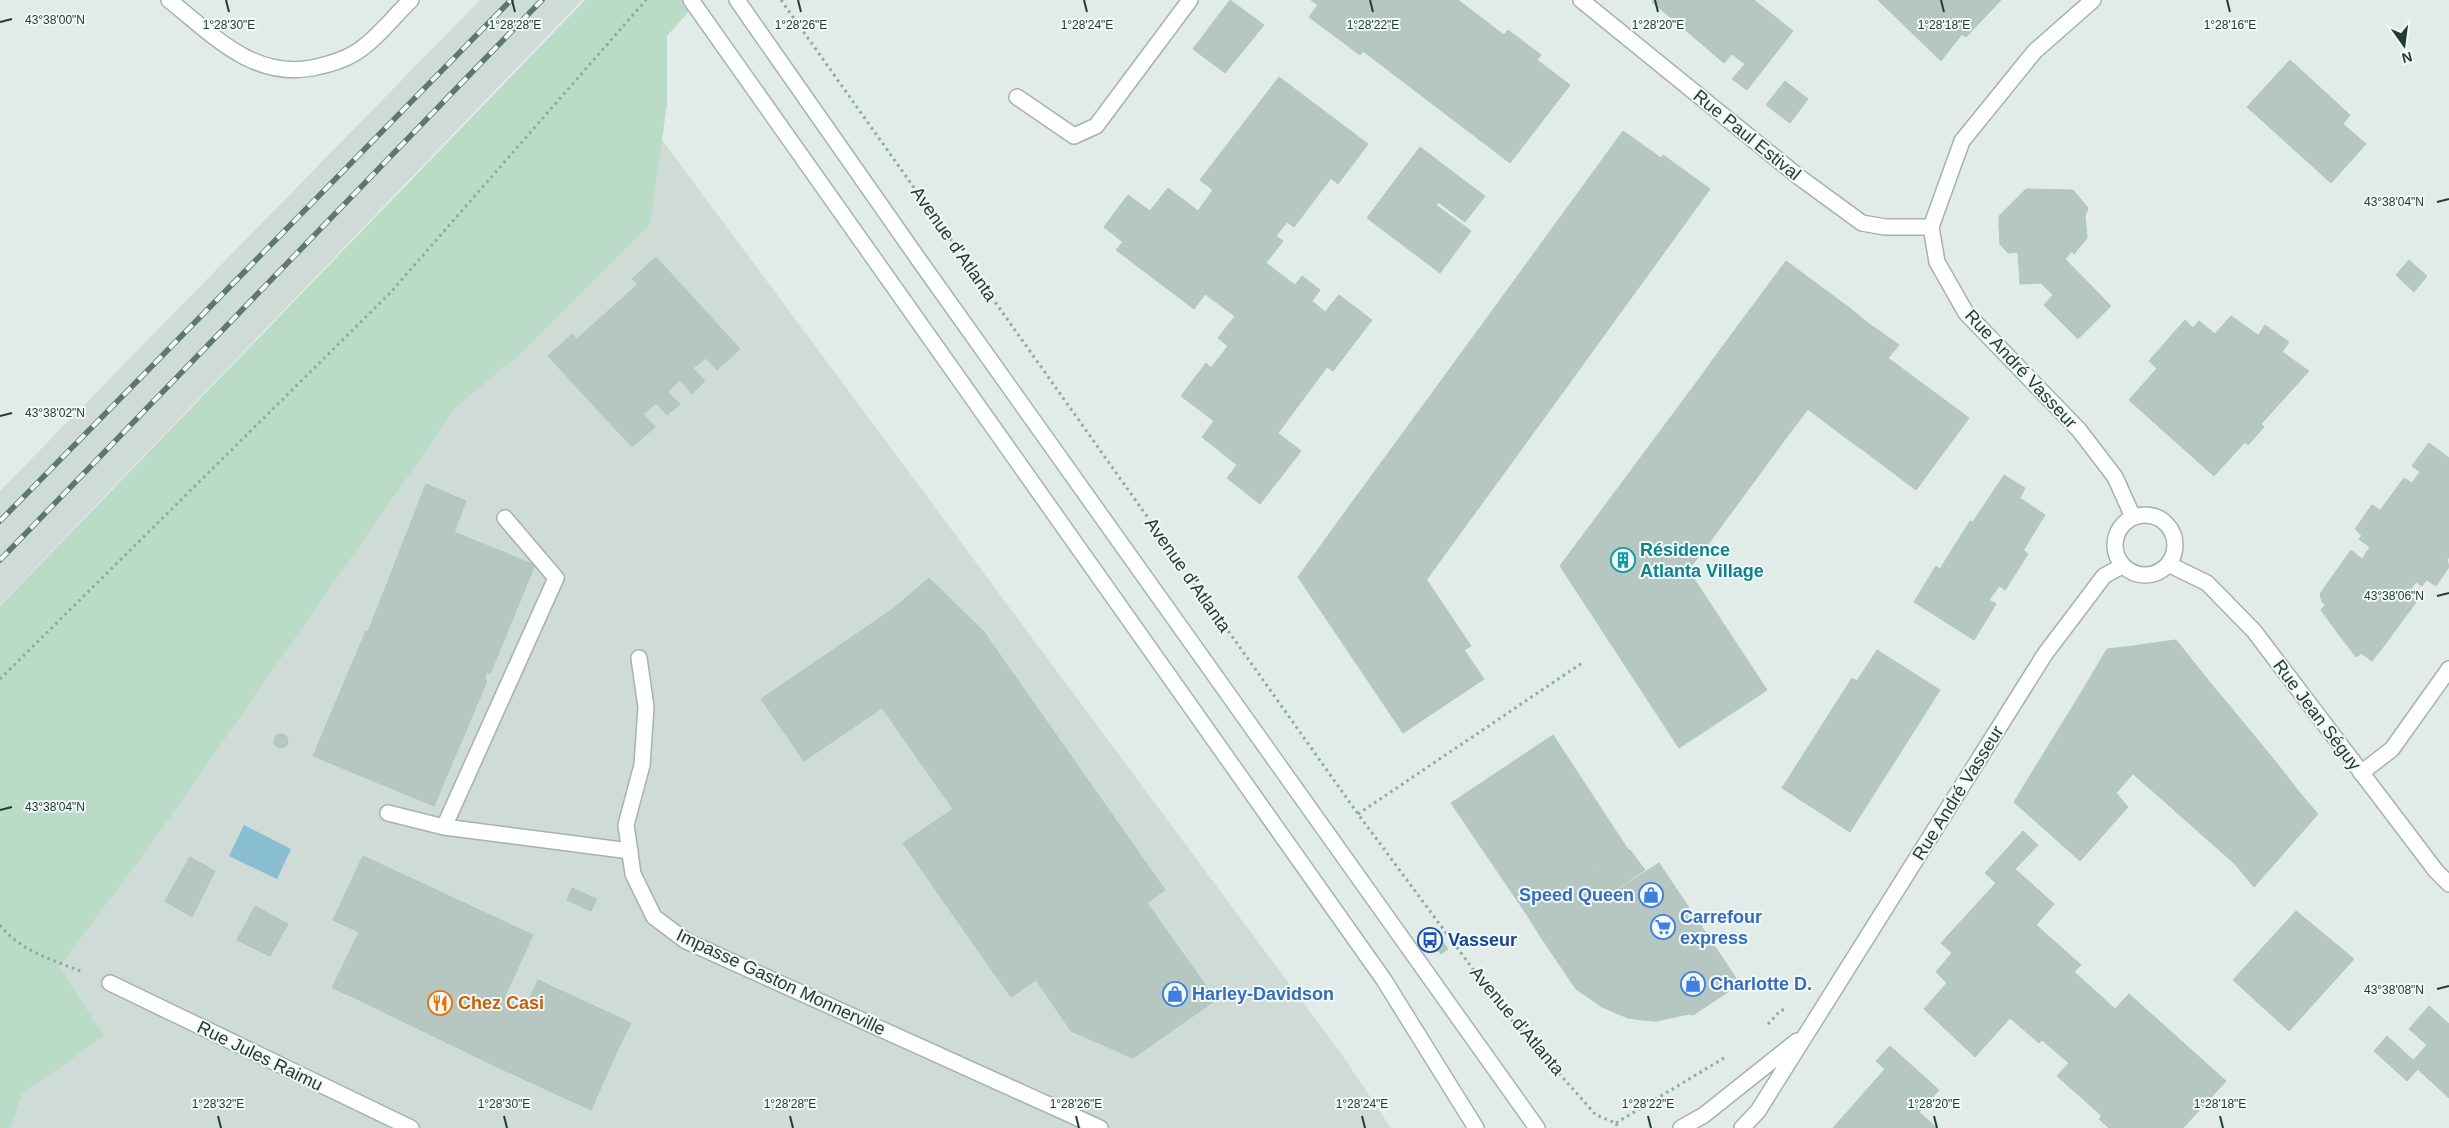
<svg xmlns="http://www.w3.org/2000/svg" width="2449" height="1128" font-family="Helvetica,sans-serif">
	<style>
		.built { fill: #cfdbd7 }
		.green { fill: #badcc7 }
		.water { fill: #89bed0 }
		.building { fill: #b6c6c1; stroke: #b3c5bf }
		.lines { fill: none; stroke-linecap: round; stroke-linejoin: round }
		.service-casing { stroke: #a4b3af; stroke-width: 18 }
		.minor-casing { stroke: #a4b3af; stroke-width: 18 }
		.secondary-casing { stroke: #9fb7b1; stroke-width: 18 }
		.path { stroke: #82aea5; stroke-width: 3; stroke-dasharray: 2.5 4; stroke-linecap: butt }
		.service { stroke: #fff; stroke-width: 15 }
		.minor { stroke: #fff; stroke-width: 15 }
		.secondary { stroke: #fff; stroke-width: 15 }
		.rail-casing { stroke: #5c7773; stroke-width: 5.5 }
		.rail { stroke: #f1f8f5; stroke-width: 4; stroke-dasharray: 11; stroke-linecap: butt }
		.ticks { fill: none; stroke: #213c37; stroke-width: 2 }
		.labels { text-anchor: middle; stroke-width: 4; stroke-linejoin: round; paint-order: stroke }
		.street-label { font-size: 18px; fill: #213c37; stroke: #f1f8f5 }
		.culture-label { font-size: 18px; font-weight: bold; fill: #0d838f; stroke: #f1f8f5; text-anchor: start }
		.shop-label { font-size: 18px; font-weight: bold; fill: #366cbe; stroke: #f1f8f5; text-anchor: start }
		.transit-label { font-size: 18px; font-weight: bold; fill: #164399; stroke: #f1f8f5; text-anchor: start }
		.food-label { font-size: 18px; font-weight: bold; fill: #c56008; stroke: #f1f8f5; text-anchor: start }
		.ticks-label { font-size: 12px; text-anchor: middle; fill: #213c37; stroke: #f1f8f5; stroke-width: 4; stroke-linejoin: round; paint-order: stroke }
	</style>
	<rect width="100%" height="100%" fill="#e1ebe8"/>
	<path class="built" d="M480,0H582L0,605V491Z
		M613,74L1342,1055L1391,1128H0V1058Z"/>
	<path class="green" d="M585,0H699L667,36V104L650,224L522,352L457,406L152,843L59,967L104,1036L22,1094L10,1128H0V606Z"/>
	<path class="water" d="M244,825L291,849L277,879L229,856Z"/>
	<path class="building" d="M1230,0L1264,25L1225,73L1193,49Z
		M1311,0H1458L1504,35L1508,30L1541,55L1537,60L1570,85L1510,163L1363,51L1360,55L1309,17L1318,5Z
		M1653,0H1733L1717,18L1703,8L1683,28L1652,2Z
		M1733,0H1754L1793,31L1747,90L1732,79L1745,64L1732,54L1724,63L1683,28L1703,8L1717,18Z
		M1878,0H2001L1966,37L1962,34L1941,61Z
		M2290,60L2350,115L2343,124L2366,144L2331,183L2247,107Z
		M1279,77L1368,144L1338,184L1331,178L1294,227L1287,222L1276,236L1283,241L1266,263L1295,285L1302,276L1320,290L1312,301L1325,312L1339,295L1372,320L1333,371L1327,367L1278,433L1301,451L1260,504L1227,478L1237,465L1202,437L1214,421L1181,396L1206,363L1211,368L1228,346L1218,338L1235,316L1205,294L1194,309L1116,250L1123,242L1104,227L1128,195L1150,211L1168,188L1198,211L1213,190L1200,180Z
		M1785,81L1808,99L1790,123L1766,105Z
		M1623,131L1661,158L1663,155L1710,189L1571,381L1487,318Z
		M1420,147L1458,176L1436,205L1471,231L1440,273L1367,218Z
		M1458,176L1485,196L1465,222L1438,202Z
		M2026,189L2073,190L2088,208L2085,216L2073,203H2032L2016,220H2006L1999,226V216Z
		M2032,203H2073L2085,216L2087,238L2074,254L2072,251L2065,259L2111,306L2078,339L2044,305L2053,295L2041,283L2020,284L2018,252L2008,253L2000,244L1999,226L2006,220H2016Z
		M656,257L740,349L717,370L706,358L693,368L705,381L692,394L680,380L668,392L680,404L667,415L656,403L643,414L655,427L632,447L548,356L572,334L582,346L643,289L632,279Z
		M2409,260L2427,276L2414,292L2396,275Z
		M1786,261L1851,309L1845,318L1862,331L1868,323L1899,345L1888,358L1969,418L1916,490L1867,453L1874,445L1856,432L1850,441L1793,398L1784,410L1714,358Z
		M638,284L643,289L582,346L577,339Z
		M1851,309L1868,323L1862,331L1845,318Z
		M2231,316L2309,371L2261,424L2255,418L2239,437L2245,442L2214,476L2129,400L2199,321L2215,334Z
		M1487,318L1571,381L1427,579L1412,558L1348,508Z
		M2185,320L2193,328L2157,368L2149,361Z
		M2265,325L2289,342L2282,352L2258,336Z
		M1714,358L1784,410L1793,398L1808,409L1786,438L1702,375Z
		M1702,375L1786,438L1701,554L1686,542L1677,553L1767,690L1679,748L1560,566Z
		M2255,418L2264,427L2248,445L2239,437Z
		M1856,432L1874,445L1867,453L1850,441Z
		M2429,443L2449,458V557L2440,569L2436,568L2422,586L2416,582L2407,594L2417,601L2383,647L2377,642L2356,657L2337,632L2345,619L2322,602L2320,594L2351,550L2362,559L2370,547L2359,539L2404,478L2412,483L2420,472L2412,466Z
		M2004,475L2025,488L2020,498L2045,515L2013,567L2008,564L1995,582L2000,585L1989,600L1996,604L1974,640L1914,602L1936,566L1940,569L1970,521L1973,522Z
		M426,484L466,501L454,532L535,565L490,674L487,672L484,679L487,681L434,806L313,756L366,631L368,632Z
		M2372,505L2380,510L2362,536L2355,529Z
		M1348,508L1412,558L1471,646L1464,650L1484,679L1403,733L1298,577Z
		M1686,542L1701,554L1688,570L1677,553Z
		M2023,550L2028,554L2005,590L1995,582L2008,564L2013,567Z
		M2447,560L2449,567L2436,586L2427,580L2436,568L2440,569Z
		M929,578L984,632L1165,890L1147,903L1216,1000L1133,1058L1071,1031L1036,980L993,972L921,869L928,826L953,809L882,708L804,761L761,699L893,609Z
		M2326,604L2345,619L2337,632L2321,610Z
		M2176,640L2212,685L2204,692L2219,711L2228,704L2275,761L2266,768L2281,787L2290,780L2299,792L2235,864L2156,794L2168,780L2145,760L2116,793L2128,807L2080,861L2014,802L2039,761L2049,767L2062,746L2052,740L2065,719L2075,725L2087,704L2078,698L2107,649L2134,646L2135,655L2147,654L2146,644Z
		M2377,642L2383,647L2372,661L2361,653Z
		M2146,644L2147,654L2135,655L2134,646Z
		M1877,650L1940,690L1850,832L1782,788L1852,678L1857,681Z
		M2212,685L2228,704L2219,711L2204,692Z
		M2078,698L2087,704L2075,725L2065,719Z
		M274 741a7 7 0 1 1 14 0a7 7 0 1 1-14 0Z
		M1553,735L1629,851L1529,918L1451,803Z
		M2052,740L2062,746L2049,767L2039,761Z
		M2145,760L2168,780L2156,794L2133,774Z
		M2275,761L2290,780L2281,787L2266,768Z
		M2299,792L2318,814L2254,887L2235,864Z
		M928,826L921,869L903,843Z
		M2023,831L2038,845L2015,869L2054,904L2036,925L2081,965L2074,972L2093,989L2039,1043L2010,1018L1975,1057L1924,1009L1947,983L1936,972L1952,953L1941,943L1996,883L1985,873Z
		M1630,850L1645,870L1542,939L1529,918Z
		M363,856L533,935L504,998L333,920Z
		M190,857L215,871L192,917L165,901Z
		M1659,863L1740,984L1693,1015L1689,1014L1656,1021L1644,1020L1628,1018L1602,1007L1576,989L1542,939Z
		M572,888L597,899L591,911L567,900Z
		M255,906L288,924L270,956L237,940Z
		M2296,911L2354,959L2289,1031L2233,980Z
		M1432,928L1448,949L1441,954L1425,934Z
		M359,932L384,942L357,999L332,988Z
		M384,942L522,1007L495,1066L357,999Z
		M993,972L1036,980L1011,997Z
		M538,980L631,1023L618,1049L525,1009Z
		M2093,989L2115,1009L2129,994L2226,1081L2183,1128H2109L2099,1119L2102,1116L2057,1076L2069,1063L2042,1040Z
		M2429,1006L2449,1024V1098L2411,1063L2427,1045L2409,1029Z
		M522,1007L618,1049L591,1110L495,1066Z
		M2387,1036L2414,1061L2411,1063L2417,1070L2407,1081L2374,1051Z
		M1890,1046L1939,1090L1919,1112L1937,1128H1833L1885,1069L1876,1061Z"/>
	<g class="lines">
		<defs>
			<path id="service" d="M1017,97L1074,136L1096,126L1190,0
				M505,518L556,578L444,827L630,851
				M2361,773L2392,749L2449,669
				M388,813L444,827"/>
			<path id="minor" d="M169,0C212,34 252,79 312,68C327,65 342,61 355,53C376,40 393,17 411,0
				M1581,0L1799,177L1862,223L1885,227H1931
				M2093,0L2035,51L1962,141L1931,227L1937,262L1966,313L2079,430L2115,477L2133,517
				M2115 545a30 30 0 1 1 60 0a30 30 0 1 1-60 0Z
				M2168,564L2207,583L2254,631L2436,871L2449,884
				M639,658L646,707L642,765L626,825L633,874L654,917L686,941L1100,1128
				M110,983L411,1128
				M1681,1128L1704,1115L1797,1041
				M1742,1128L1758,1111L2045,654L2104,576L2122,566"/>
			<path id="secondary" d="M691,0L1384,980L1476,1128
				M737,0L919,260L1537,1128"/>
		</defs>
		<use href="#service" class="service-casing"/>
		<use href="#minor" class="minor-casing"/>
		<use href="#secondary" class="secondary-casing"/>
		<path class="path" d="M781,0L1358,814L1507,1015L1596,1115L1616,1123L1618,1128
			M0,679L390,293L646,0
			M1358,814L1582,663
			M0,925C18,950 55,961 83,972
			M1768,1024L1781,1010H1785
			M1616,1123L1724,1058"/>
		<use href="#service" class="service"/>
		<use href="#minor" class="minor"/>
		<use href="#secondary" class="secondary"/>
		<defs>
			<path id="rail" d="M0,521L511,0
				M0,560L542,0"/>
		</defs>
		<use href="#rail" class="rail-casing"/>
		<use href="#rail" class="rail"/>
	</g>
	<path class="ticks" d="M226,0L229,12M512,0L515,12M798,0L801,12M1084,0L1087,12M1370,0L1373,12M1655,0L1658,12M1941,0L1944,12M2227,0L2230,12M0,22L12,19M2437,202L2449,199M0,416L12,413M2437,596L2449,593M0,810L12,807M2437,989L2449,986M218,1116L221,1128M504,1116L507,1128M790,1116L793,1128M1076,1116L1079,1128M1362,1116L1365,1128M1648,1116L1651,1128M1934,1116L1937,1128M2220,1116L2223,1128"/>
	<defs>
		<symbol id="building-ring" viewBox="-11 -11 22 22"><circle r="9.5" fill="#f1f8f5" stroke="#0f9aa8" stroke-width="1.5"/><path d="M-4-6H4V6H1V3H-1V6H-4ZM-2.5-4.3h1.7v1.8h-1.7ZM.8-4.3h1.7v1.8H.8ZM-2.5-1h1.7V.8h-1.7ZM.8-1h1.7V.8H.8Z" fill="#0f9aa8"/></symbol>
		<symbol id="shop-ring" viewBox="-11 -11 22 22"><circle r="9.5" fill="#f1f8f5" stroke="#3f7fe0" stroke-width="1.5"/><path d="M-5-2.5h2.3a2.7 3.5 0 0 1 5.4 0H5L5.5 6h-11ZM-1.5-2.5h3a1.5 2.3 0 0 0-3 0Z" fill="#3f7fe0"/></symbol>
		<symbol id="supermarket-ring" viewBox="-11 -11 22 22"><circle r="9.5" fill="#f1f8f5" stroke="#3f7fe0" stroke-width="1.5"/><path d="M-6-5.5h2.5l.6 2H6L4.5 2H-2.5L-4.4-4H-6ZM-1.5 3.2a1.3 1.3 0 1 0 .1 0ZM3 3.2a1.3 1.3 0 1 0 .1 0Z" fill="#3f7fe0"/></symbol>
		<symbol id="bus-ring" viewBox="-11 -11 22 22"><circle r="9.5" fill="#f1f8f5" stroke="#1a4fb4" stroke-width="1.5"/><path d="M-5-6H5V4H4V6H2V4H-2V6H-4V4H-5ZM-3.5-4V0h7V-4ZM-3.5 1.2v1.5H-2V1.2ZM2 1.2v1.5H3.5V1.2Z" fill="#1a4fb4"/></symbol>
		<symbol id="restaurant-ring" viewBox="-11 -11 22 22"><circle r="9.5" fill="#f1f8f5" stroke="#e8710a" stroke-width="1.5"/><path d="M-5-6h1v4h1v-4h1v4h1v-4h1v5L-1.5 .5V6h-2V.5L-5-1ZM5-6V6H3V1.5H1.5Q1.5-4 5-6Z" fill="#e8710a"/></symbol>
	</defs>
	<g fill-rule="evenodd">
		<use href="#building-ring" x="1609" y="546" width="28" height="28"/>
		<use href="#shop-ring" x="1637" y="881" width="28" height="28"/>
		<use href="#supermarket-ring" x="1649" y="913" width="28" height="28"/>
		<use href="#bus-ring" x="1416" y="926" width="28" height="28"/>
		<use href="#shop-ring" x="1679" y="970" width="28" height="28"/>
		<use href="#shop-ring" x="1161" y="980" width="28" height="28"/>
		<use href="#restaurant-ring" x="426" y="989" width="28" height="28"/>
	</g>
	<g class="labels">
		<g class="street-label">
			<text transform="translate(1747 135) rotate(39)" y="6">Rue Paul Estival</text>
			<text transform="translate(954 244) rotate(55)" y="6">Avenue d'Atlanta</text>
			<text transform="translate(2021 369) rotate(47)" y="6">Rue André Vasseur</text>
			<text transform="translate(1188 575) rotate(55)" y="6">Avenue d'Atlanta</text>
			<text transform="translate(2317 715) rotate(53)" y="6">Rue Jean Séguy</text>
			<text transform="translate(1958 793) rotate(-58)" y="6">Rue André Vasseur</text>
			<text transform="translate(781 982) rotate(25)" y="6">Impasse Gaston Monnerville</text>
			<text transform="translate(1517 1021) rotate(50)" y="6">Avenue d'Atlanta</text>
			<text transform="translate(260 1056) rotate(26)" y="6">Rue Jules Raimu</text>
		</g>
		<g class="culture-label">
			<text x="1640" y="556">Résidence<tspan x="1640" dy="21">Atlanta Village</tspan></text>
		</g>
		<g class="shop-label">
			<text x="1634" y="901" text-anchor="end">Speed Queen</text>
			<text x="1680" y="923">Carrefour<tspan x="1680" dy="21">express</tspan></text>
			<text x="1710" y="990">Charlotte D.</text>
			<text x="1192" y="1000">Harley-Davidson</text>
		</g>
		<g class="transit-label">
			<text x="1448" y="946">Vasseur</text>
		</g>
		<g class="food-label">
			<text x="458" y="1009">Chez Casi</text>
		</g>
	</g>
	<g class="ticks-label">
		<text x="55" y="24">43°38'00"N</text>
		<text x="1373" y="29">1°28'22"E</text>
		<text x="1944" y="29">1°28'18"E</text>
		<text x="229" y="29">1°28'30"E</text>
		<text x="515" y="29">1°28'28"E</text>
		<text x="801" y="29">1°28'26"E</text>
		<text x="1087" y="29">1°28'24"E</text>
		<text x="1658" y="29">1°28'20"E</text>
		<text x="2230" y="29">1°28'16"E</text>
		<text x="2394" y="206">43°38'04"N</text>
		<text x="55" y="417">43°38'02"N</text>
		<text x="2394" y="600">43°38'06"N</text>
		<text x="55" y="811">43°38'04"N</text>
		<text x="2394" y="994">43°38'08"N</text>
		<text x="218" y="1108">1°28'32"E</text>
		<text x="504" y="1108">1°28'30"E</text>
		<text x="790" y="1108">1°28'28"E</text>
		<text x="1076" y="1108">1°28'26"E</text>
		<text x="1362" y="1108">1°28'24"E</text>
		<text x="1648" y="1108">1°28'22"E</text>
		<text x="1934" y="1108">1°28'20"E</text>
		<text x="2220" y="1108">1°28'18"E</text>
	</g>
	<g transform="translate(2404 45) rotate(166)" stroke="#f1f8f5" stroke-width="4" paint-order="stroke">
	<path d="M0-4L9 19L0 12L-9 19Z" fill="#213c37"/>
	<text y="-8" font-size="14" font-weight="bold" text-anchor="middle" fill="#213c37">N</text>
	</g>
</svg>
